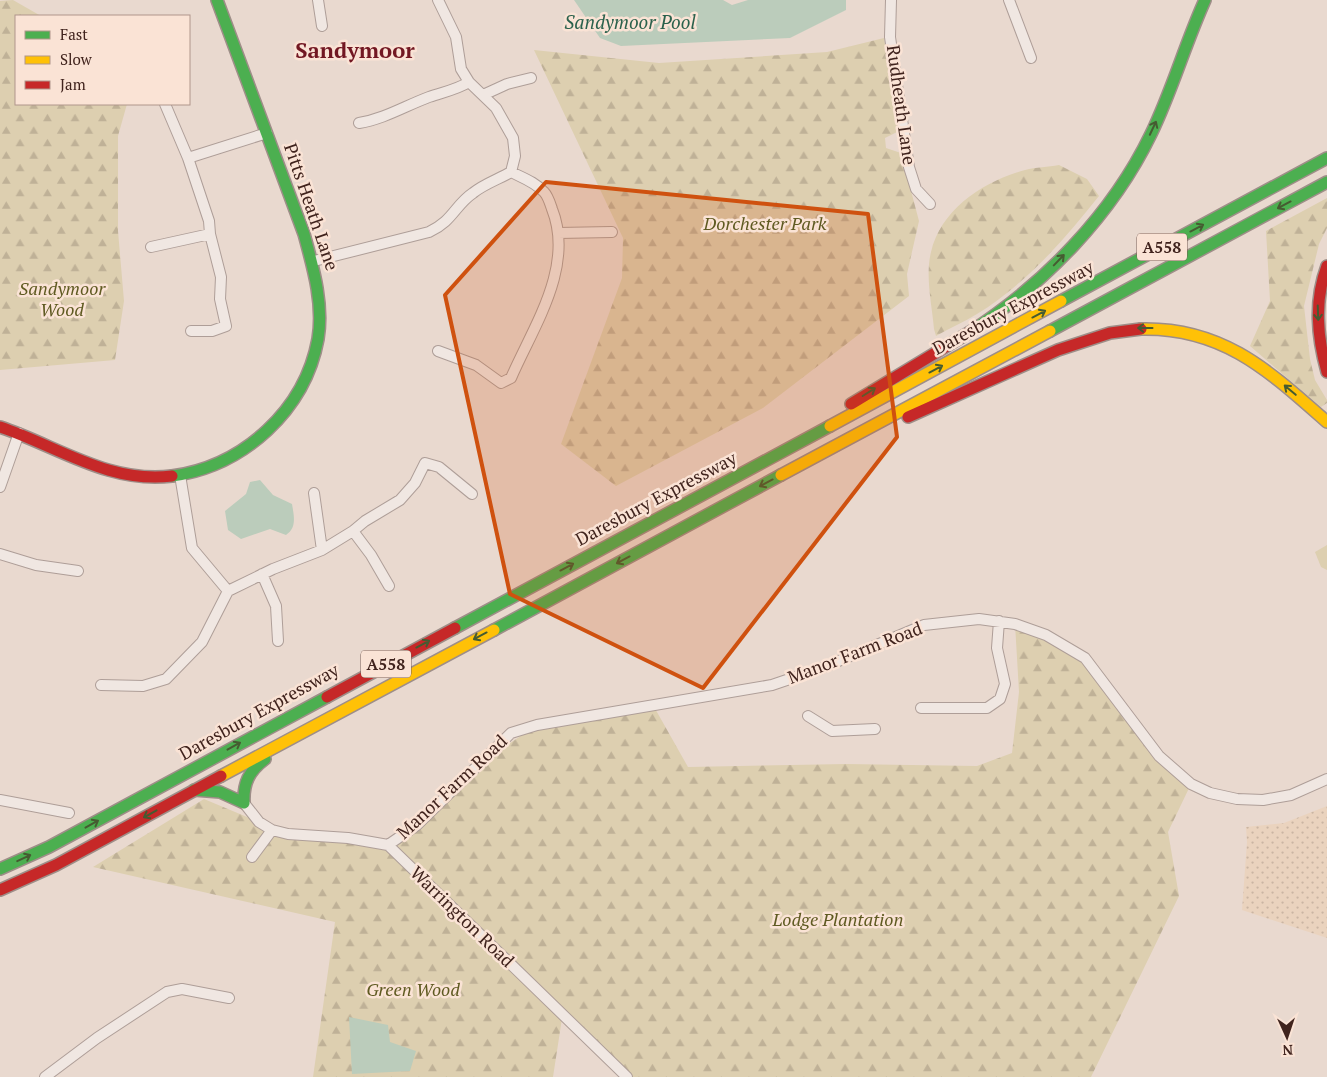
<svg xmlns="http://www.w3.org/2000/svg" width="1327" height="1077" font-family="'PT Serif',serif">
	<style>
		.farmland { fill: url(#farmland-dots) }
		.grass { fill: #ddcfb0 }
		.forest { fill: url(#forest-firs) }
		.water { fill: #bcb }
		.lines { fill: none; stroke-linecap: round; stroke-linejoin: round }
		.street-casing { stroke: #ae9e98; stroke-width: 12 }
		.fast-casing { stroke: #9e8e88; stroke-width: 14 }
		.slow-casing { stroke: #9e8e88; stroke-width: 14 }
		.jam-casing { stroke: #9e8e88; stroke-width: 14 }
		.street { stroke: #f0e7e2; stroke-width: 10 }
		.fast { stroke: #4caf50; stroke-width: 11 }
		.slow { stroke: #ffc107; stroke-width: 11 }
		.jam { stroke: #c62828; stroke-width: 11 }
		.oneway { stroke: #455b31 }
		.marked { fill: #cf510f; fill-opacity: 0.2; stroke: #cf510f; stroke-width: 4; stroke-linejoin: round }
		.labels { text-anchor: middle; stroke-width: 5; stroke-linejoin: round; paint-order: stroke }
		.shield { fill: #fae3d5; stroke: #785d54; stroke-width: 1 }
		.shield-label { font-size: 16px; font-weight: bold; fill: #40231d }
		.street-label { font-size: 18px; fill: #40231d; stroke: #fae3d5 }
		.park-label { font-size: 18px; font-style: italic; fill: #5f5a21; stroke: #fae3d5 }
		.water-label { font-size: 19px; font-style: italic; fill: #2b614c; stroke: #fae3d5 }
		.district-label { font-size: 22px; font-weight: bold; fill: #721722; stroke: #fae3d5 }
	</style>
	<defs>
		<pattern id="farmland-dots" width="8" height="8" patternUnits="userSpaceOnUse" patternTransform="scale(1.25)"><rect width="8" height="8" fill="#ead3be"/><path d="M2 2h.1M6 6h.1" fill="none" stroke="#cab5a3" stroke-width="1.8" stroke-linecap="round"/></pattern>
		<pattern id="forest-firs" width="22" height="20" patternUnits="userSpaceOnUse" patternTransform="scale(1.25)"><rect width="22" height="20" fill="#ddcfb0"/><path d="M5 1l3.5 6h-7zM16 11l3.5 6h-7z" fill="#bfb197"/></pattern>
	</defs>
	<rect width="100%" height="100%" fill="#e9d9cf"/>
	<path class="farmland" d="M1327,806V938L1242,910L1247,842L1246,827L1284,823Z"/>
	<path class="grass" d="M1327,545V570L1321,567L1315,552Z"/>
	<path class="forest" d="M13,0L41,16H16V104H127L118,136V231L124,301L115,360L0,370V1Z
		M884,38L898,125L897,132L885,138L886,148L901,153L919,221L907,274L909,296L763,408L616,486L561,444L622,278L623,238L534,50L659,63L827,52Z
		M1059,165L1087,179L1099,196C1064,240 1026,284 977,314C964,322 950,328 936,336L934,329C932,305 925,276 931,252C941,209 984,181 1025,170C1036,167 1048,167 1059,165Z
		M1327,198V228L1319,244L1304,306L1310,359L1315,380L1327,400V403L1321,407L1250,346L1270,301L1266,231Z
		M1015,624L1085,658L1159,756L1191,784L1168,832L1179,896L1091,1077H625L563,1012L553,1077H313L335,922L93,867L204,799L259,822L272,830L388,845L476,766L537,725L653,705L688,767L846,764L977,766L1012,753L1019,692Z"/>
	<path class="water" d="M574,0H723L732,5L748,0H846V10L790,38L621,46L600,38Z
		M260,480L273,495L292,504C294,516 297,528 286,535L270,529L241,539L228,530L225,511L246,494L250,482Z
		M349,1017L388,1025L390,1042L416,1051L410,1071L352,1074Z"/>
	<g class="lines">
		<defs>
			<path id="street" d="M318,0L322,26
				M438,0L456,37L461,69L469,82L496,108L513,138L515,156L511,172
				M891,0L890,37L909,167L916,189L930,204
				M1009,0L1031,58
				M483,95L507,84L531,78
				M165,104L188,158L209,221L210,234L221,277L220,299L226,326L212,331H191
				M359,123C384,119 405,106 429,97C443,92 456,90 469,82
				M188,158L267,133
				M558,233L612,232
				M151,247L210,234
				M314,261L429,232C453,221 455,205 473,193C484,184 499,179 511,172C523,178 535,182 544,192C548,196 550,203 552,209C575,267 533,327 511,378L501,383L476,365L438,351
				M180,475L192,548L228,591L273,569L322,550L353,531L365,521L400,500L415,483L425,463L439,467L472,494
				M0,487L19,433
				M314,493L322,550
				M353,531L371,555L389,586
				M0,554L36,565L78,571
				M262,574L276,606L278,641
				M101,685L143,686L166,679L202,642L228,591
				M921,708H987L1000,699L1005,684L997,648L999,621
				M808,716L832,731L875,729
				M0,800L69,813
				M244,803L259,822L272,830L288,834L348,838L388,845L627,1077
				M388,845L417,825L511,733L537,725L772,685L822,668L924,625L979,619L1015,624L1046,635L1085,658L1159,756L1191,784L1210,793L1237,799L1263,800L1291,795L1327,779
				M252,857L272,830
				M45,1077L97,1038L167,992L182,989L229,998"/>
			<path id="fast" d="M1061,301L1327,158
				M1050,331L1327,182
				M970,332C1044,284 1112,215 1151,134C1172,91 1185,44 1205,0
				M172,476C244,466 305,410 318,339C324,304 313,267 304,234L217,0
				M455,628L830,426
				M494,630L781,475
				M194,790L220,792L244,803
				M244,803C243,783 249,771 265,759
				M0,869L49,847L327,697"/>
			<path id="slow" d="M1141,329C1223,327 1269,371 1327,422
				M830,426L1061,301
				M781,475L1050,331
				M221,776L494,630"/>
			<path id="jam" d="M1327,266C1314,301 1317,336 1327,372
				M851,404L970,332
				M908,417L1058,350L1110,333L1141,329
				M0,427C57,446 109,484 172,476
				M327,697L455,628
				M0,890L56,865L221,776"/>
		</defs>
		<use href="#street" class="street-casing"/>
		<use href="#fast" class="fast-casing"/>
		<use href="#slow" class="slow-casing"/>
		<use href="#jam" class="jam-casing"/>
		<use href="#street" class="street"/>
		<use href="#fast" class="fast"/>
		<use href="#slow" class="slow"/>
		<use href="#jam" class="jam"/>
	</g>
	<defs><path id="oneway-shaft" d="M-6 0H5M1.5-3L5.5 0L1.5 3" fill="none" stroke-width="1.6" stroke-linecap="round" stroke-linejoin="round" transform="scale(1.25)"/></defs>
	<g class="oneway">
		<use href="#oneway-shaft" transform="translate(1153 128) rotate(-65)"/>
		<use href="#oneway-shaft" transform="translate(1284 205) rotate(152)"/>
		<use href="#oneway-shaft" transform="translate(1197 228) rotate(-28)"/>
		<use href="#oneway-shaft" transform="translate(1059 260) rotate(-46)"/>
		<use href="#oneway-shaft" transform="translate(1318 313) rotate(88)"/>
		<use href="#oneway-shaft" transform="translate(1039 314) rotate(-28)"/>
		<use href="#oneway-shaft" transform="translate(1145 328) rotate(-180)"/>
		<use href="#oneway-shaft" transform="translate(936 369) rotate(-28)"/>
		<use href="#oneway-shaft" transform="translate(1290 390) rotate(-140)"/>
		<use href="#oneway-shaft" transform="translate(869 392) rotate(-32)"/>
		<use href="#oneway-shaft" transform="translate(766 483) rotate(152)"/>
		<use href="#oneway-shaft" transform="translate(623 560) rotate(152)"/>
		<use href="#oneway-shaft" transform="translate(567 567) rotate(-28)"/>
		<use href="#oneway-shaft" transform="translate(480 636) rotate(152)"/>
		<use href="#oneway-shaft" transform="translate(423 644) rotate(-28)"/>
		<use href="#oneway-shaft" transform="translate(234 746) rotate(-29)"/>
		<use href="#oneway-shaft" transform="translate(150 814) rotate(151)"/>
		<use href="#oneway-shaft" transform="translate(92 824) rotate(-29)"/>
		<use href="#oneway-shaft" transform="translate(24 858) rotate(-25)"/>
	</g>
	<path class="marked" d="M546,182L868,214L897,437L703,688L510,594L445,295Z"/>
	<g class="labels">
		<g class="shield">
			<rect x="1137" y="233.5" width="50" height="27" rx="4"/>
			<rect x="361" y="650.5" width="50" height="27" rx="4"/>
		</g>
		<g class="shield-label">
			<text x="1162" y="253">A558</text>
			<text x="386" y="670">A558</text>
		</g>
		<g class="street-label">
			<text transform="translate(901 105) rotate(82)" y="6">Rudheath Lane</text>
			<text transform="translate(311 207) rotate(71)" y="6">Pitts Heath Lane</text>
			<text transform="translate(1013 308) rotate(-28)" y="6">Daresbury Expressway</text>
			<text transform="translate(656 499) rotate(-28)" y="6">Daresbury Expressway</text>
			<text transform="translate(855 653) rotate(-21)" y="6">Manor Farm Road</text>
			<text transform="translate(259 712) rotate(-29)" y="6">Daresbury Expressway</text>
			<text transform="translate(452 787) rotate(-43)" y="6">Manor Farm Road</text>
			<text transform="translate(462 917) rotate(44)" y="6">Warrington Road</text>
		</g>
		<g class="park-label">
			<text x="765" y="230">Dorchester Park</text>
			<text x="62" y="295">Sandymoor<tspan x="62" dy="21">Wood</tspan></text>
			<text x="838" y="926">Lodge Plantation</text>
			<text x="413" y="996">Green Wood</text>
		</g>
		<g class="water-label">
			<text x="630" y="29">Sandymoor Pool</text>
		</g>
		<g class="district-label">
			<text x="355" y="58">Sandymoor</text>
		</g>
	</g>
	<rect x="15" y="15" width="175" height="90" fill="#fae3d5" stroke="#b0968b"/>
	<rect x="25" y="31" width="25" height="8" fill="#4caf50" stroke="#b0968b"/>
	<text x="60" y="40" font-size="15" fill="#40231d">Fast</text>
	<rect x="25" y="56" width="25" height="8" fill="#ffc107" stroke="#b0968b"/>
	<text x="60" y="65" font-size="15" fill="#40231d">Slow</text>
	<rect x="25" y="81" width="25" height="8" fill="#c62828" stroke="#b0968b"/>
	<text x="60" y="90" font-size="15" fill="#40231d">Jam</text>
	<g transform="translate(1287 1037) rotate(177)" stroke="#fae3d5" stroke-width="4" paint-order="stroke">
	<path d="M0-4L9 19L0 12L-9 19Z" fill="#40231d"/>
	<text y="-8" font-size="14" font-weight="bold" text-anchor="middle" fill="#40231d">N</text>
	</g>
</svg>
